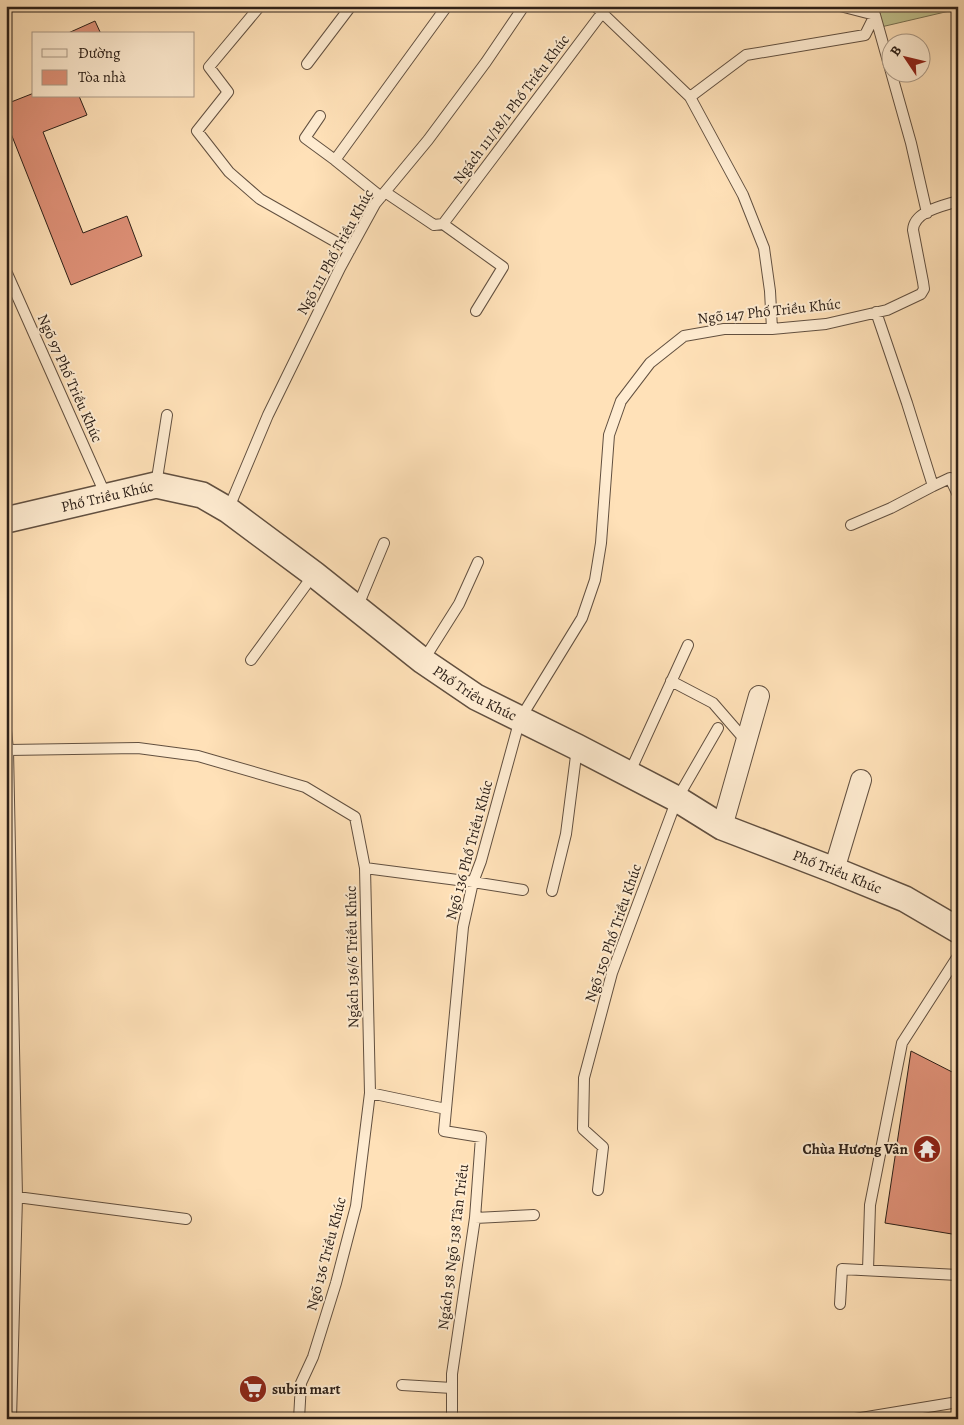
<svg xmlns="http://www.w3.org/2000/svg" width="964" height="1425" font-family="Alegreya,serif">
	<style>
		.green { fill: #c1c28e; stroke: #777153 }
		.building { fill: #df9178; stroke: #2d2018 }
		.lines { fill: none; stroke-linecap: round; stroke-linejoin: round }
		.service-casing { stroke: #625040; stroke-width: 12 }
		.minor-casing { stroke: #625040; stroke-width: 22 }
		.tertiary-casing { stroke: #625040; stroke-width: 28 }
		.service { stroke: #ffecd1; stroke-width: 10 }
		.minor { stroke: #ffecd1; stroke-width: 20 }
		.tertiary { stroke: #ffecd1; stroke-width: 25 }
		.labels { text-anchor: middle; stroke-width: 4; stroke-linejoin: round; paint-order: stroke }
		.street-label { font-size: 15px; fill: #2d2018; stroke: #ffecd1 }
		.poi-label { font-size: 15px; font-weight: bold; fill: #2d2018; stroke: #ffecd1; text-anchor: end }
	</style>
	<rect width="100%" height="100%" fill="#ffe1b8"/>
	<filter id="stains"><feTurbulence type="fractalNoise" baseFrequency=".004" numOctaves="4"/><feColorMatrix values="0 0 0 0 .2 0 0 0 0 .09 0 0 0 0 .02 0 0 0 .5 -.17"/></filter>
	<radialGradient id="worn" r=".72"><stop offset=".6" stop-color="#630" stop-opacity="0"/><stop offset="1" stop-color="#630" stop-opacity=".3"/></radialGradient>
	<path class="green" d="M877,6H958V9L881,27Z"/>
	<path class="building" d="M95,21L101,34H66Z
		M34,93V96H79L87,115L43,132L83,233L127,216L142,256L71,285L6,121V104Z
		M911,1051L958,1075V1235L885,1223Z"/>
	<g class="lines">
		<defs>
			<path id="service" d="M260,6L209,67L228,92L197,131L229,172L260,199L350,250
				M595,6L690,97L743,195L764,248L770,291L772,329
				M840,6L875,15
				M875,15L911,143L927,213
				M307,64L351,6
				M690,97L746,55L865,35L875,15
				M320,116L305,138L335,160
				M385,192L434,225L443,224L503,267L476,311
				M381,197L335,160L447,6
				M443,224L602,13
				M6,271L106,496
				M876,312L907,403L933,486L950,478L958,495
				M156,485L167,415
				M228,510L268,415L340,268L375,204L428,140L486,62L524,6
				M851,525L891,508L933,486
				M357,608L384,543
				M251,660L314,574
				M423,661L459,604L478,562
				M671,681L713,703L746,741
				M6,730L8,750L17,1197L11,1419
				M8,750L138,748L198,756L305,787L355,817L365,868
				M629,774L688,645
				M552,891L566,834L577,748
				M370,1093L446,1109
				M598,1190L603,1147L583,1129L584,1078L612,973L677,799L718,728
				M17,1197L186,1219
				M475,1218L534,1215
				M868,1270L870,1205L902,1043L958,956
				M840,1304L842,1269L958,1275
				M402,1385L452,1388
				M299,1419L301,1383L313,1357L336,1283L356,1206L370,1093L365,868L473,882L523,890
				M452,1419V1374L475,1218L481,1137L444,1131L463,927L473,882L481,861L520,719L582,618L595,580L601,543L609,435L621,401L650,363L684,336L724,329H772L826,324L887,310L921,294L924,289L923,282L913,230C914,211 943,206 958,201
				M855,1419L958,1402"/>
			<path id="minor" d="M722,827L759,696
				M834,870L861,780"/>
			<g id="tertiary">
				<path id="s1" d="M6,520L156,485L202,495L228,510L314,574L423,661L476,697L577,747L677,799L722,827L834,870L905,899L958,930"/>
			</g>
		</defs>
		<use href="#service" class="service-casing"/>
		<use href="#minor" class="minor-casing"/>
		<use href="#tertiary" class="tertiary-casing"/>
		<use href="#service" class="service"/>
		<use href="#minor" class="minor"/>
		<use href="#tertiary" class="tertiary"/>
	</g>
	<defs>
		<symbol id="temple-disc" viewBox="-11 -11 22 22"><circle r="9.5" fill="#8f2418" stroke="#ffecd1"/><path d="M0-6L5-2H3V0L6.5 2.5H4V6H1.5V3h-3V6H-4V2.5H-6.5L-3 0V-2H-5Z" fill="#fff"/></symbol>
		<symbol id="supermarket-disc" viewBox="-11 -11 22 22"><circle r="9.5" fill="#8f2418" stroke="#ffecd1"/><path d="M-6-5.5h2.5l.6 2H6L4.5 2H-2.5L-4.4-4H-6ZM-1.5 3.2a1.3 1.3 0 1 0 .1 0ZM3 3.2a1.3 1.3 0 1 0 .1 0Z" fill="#fff"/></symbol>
	</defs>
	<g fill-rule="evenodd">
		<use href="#temple-disc" x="911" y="1133" width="32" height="32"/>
		<use href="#supermarket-disc" x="237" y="1373" width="32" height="32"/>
	</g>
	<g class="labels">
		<g class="street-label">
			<text transform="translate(511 109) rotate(-53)" y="5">Ngách 111/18/1 Phố Triều Khúc</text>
			<text transform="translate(335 252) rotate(-61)" y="5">Ngõ 111 Phố Triều Khúc</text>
			<text transform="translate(769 311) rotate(-6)" y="5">Ngõ 147 Phố Triều Khúc</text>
			<text transform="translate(70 378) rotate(66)" y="5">Ngõ 97 Phố Triều Khúc</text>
			<text dy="5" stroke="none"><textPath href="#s1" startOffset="104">Phố Triều Khúc</textPath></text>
			<text dy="5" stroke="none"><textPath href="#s1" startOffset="539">Phố Triều Khúc</textPath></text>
			<text transform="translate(469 850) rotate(-75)" y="5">Ngõ 136 Phố Triều Khúc</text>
			<text dy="5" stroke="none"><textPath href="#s1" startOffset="944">Phố Triều Khúc</textPath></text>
			<text transform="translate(613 933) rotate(-71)" y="5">Ngõ 150 Phố Triều Khúc</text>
			<text transform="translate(352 957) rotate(-91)" y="5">Ngách 136/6 Triều Khúc</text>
			<text transform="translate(453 1247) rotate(-83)" y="5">Ngách 58 Ngõ 138 Tân Triều</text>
			<text transform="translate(326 1254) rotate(-75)" y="5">Ngõ 136 Triều Khúc</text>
		</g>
		<g class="poi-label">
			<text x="908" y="1154">Chùa Hương Vân</text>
			<text x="272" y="1394" text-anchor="start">subin mart</text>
		</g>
	</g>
	<rect width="964" height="1425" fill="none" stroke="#ffe1b8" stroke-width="25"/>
	<rect x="8" y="8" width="949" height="1410" fill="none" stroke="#2d2018" stroke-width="2.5"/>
	<rect x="12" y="12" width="939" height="1400" fill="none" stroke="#2d2018"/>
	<rect x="32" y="32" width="162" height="65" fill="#ffecd1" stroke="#ab9a87"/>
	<rect x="42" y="49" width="25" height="8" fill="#ffecd1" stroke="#ab9a87"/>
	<text x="78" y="58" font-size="15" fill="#2d2018">Đường</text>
	<rect x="42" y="70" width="25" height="15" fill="#df9178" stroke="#ab9a87"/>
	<text x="78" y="82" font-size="15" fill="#2d2018">Tòa nhà</text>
	<g transform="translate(906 58) rotate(305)"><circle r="24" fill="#ffecd1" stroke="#ab9a87"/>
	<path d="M0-4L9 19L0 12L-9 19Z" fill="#8f2418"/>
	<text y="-8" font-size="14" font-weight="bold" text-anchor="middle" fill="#2d2018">B</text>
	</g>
	<rect width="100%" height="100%" filter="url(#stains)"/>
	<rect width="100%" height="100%" fill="url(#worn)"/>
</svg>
